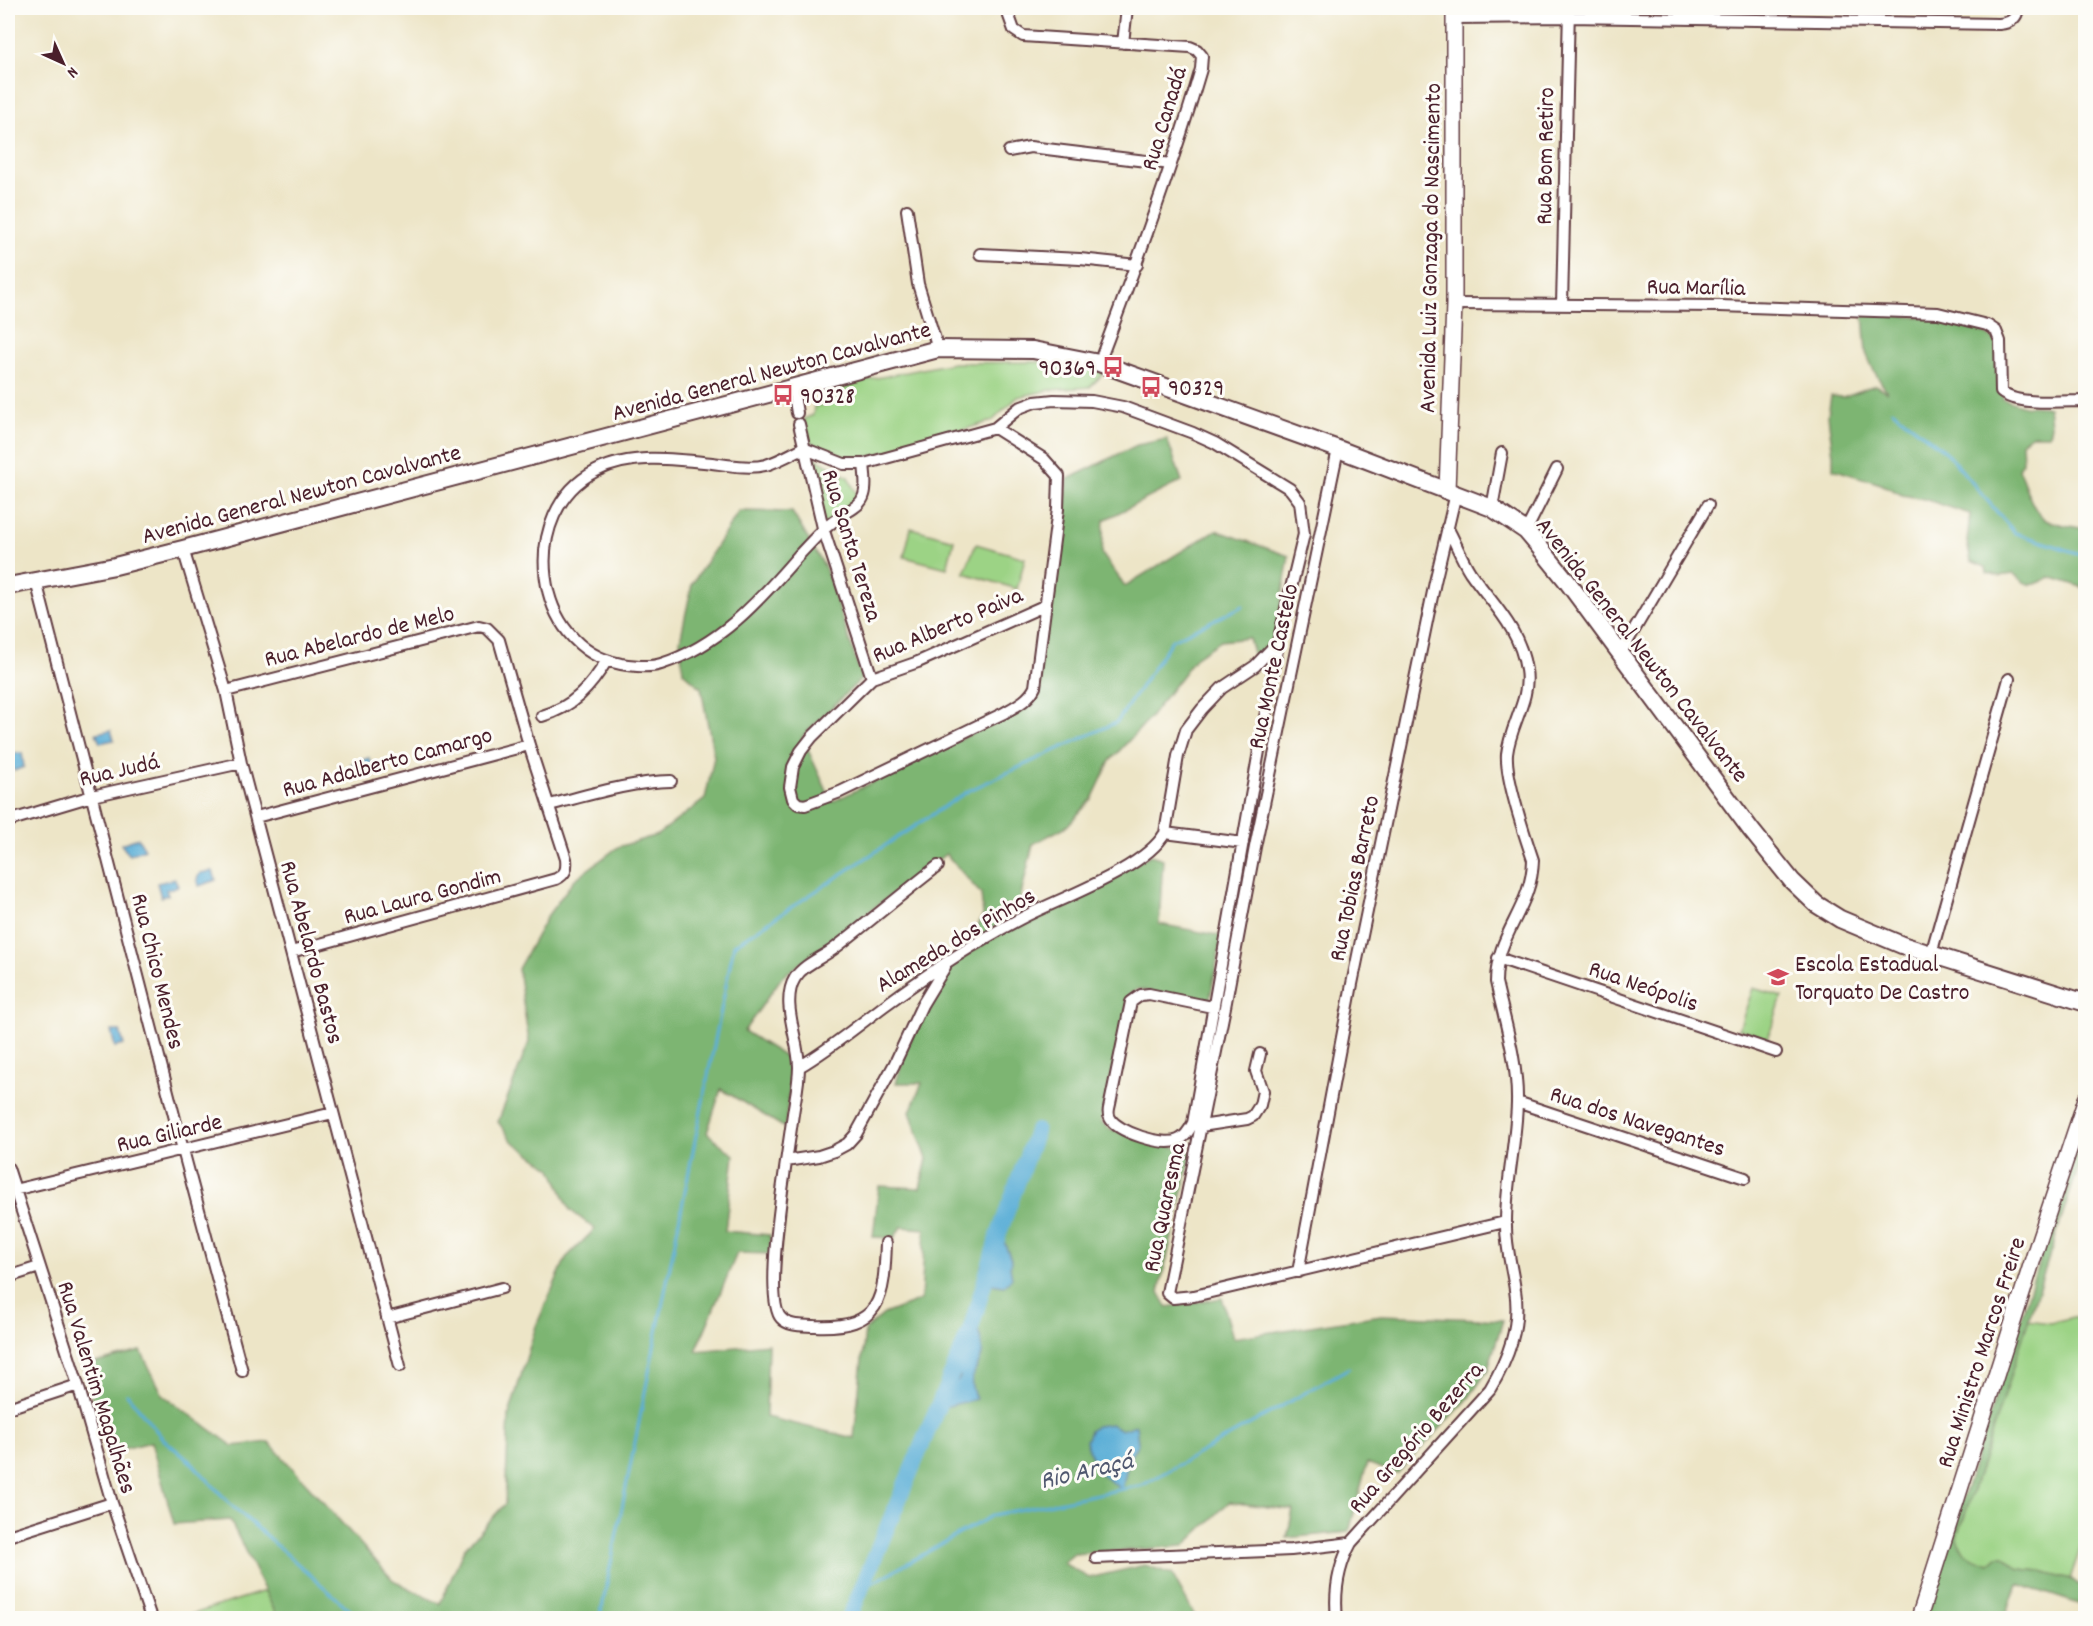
<svg xmlns="http://www.w3.org/2000/svg" width="2093" height="1626" font-family="Dekko,sans-serif">
	<style>
		.green { fill: #9cd385; stroke: #737958; stroke-width: 1.5 }
		.forest { fill: #7db572; stroke: #646a4e; stroke-width: 1.5 }
		.water { fill: #5cafd7; stroke: #536781; stroke-width: 1.5 }
		.lines { fill: none; stroke-linecap: round; stroke-linejoin: round }
		.stream { stroke: #5cafd7; stroke-width: 3 }
		.river { stroke: #5cafd7; stroke-width: 16 }
		.street-casing { stroke: #623d42; stroke-width: 14 }
		.secondary-casing { stroke: #623d42; stroke-width: 18 }
		.primary-casing { stroke: #623d42; stroke-width: 20 }
		.street { stroke: #fff; stroke-width: 10 }
		.secondary { stroke: #fff; stroke-width: 15 }
		.primary { stroke: #fff; stroke-width: 16 }
		.labels { text-anchor: middle; stroke-width: 6; stroke-linejoin: round; paint-order: stroke }
		.street-label { font-size: 24px; fill: #4a1f2b; stroke: #fdfcf7 }
		.poi-label { font-size: 24px; fill: #4a1f2b; stroke: #fdfcf7; text-anchor: start }
		.water-label { font-size: 26px; font-style: italic; fill: #515970; stroke: #fdfcf7 }
	</style>
	<rect width="100%" height="100%" fill="#fdfcf7"/>
	<filter id="ink" filterUnits="userSpaceOnUse"><feTurbulence type="fractalNoise" baseFrequency=".0167" numOctaves="2"/><feDisplacementMap in="SourceGraphic" scale="12" xChannelSelector="R" yChannelSelector="G"/><feConvolveMatrix kernelMatrix="1 2 1 2 8 2 1 2 1" color-interpolation-filters="sRGB"/></filter>
	<filter id="wash" filterUnits="userSpaceOnUse"><feTurbulence type="fractalNoise" baseFrequency=".008" numOctaves="4" result="noise"/><feDisplacementMap in="SourceGraphic" scale="24" xChannelSelector="R" yChannelSelector="G"/><feGaussianBlur stdDeviation="1.35" result="paint"/><feColorMatrix in="noise" values="0 0 0 0 0 0 0 0 0 0 0 0 0 0 0 0 0 1.4 0 .05"/><feComposite in="paint" operator="in"/></filter>
	<g filter="url(#wash)">
		<rect width="100%" height="100%" fill="#ede5c7"/>
		<path class="green" d="M1039,362L1107,370L1090,387L1050,390L1018,397L992,421L882,454L845,461L807,440L804,419L813,415L814,406L822,405L832,393L856,382L953,363Z
			M813,457L848,477L858,497L853,505L824,525L810,458Z
			M911,528L954,540L947,568L904,557Z
			M976,544L1025,558L1017,589L964,573Z
			M1753,988L1782,997L1768,1038L1739,1029Z
			M2085,1316V1535L2070,1579L2041,1571L2019,1569L2004,1556H1999L1990,1564C1975,1560 1963,1555 1957,1539L2028,1320L2050,1323L2073,1317Z
			M265,1591L278,1618H180Z"/>
		<path class="forest" d="M1863,314C1906,317 1963,313 1997,342L2003,399L2024,406L2049,407L2051,425L2049,435H2031L2022,442L2023,462L2018,469C2025,483 2033,516 2048,521C2059,525 2074,526 2085,529V588L2050,577C2033,587 2028,588 2014,574L1999,576L1987,573L1986,567L1971,561L1967,542L1970,514L1924,499L1902,495L1881,484L1833,469V455L1828,415L1831,396L1843,397L1875,385L1887,392L1874,371L1866,353Z
			M1167,439L1182,481L1104,520L1102,554L1125,586L1216,530L1289,556L1275,640L1255,660L1249,638L1220,641L1196,657L1148,720L1110,761L1092,799L1067,826L1033,844L1017,912L969,944L983,915L981,894L946,854L782,977L744,1031L793,1062L785,1128L721,1089L707,1133L734,1155L725,1231L770,1235L771,1254L737,1253L696,1351L768,1344L766,1417L854,1438L865,1330L884,1314L921,1300L925,1229L901,1227L894,1238L873,1237L879,1186L920,1188L927,1159L910,1112L922,1083H896L907,1047L927,1003L944,972L951,965L988,941L1151,855L1163,859L1159,924L1222,936L1209,1003L1138,989L1131,993L1101,1122L1110,1129L1192,1152L1159,1292L1167,1307L1222,1298L1233,1338L1381,1315L1503,1320L1487,1372L1467,1400L1397,1474L1367,1463L1349,1532L1287,1538L1293,1510L1229,1502L1184,1546L1074,1554L1063,1563L1089,1578L1145,1565L1172,1574L1196,1618H278L230,1520L174,1524L151,1442L107,1453L84,1366L141,1351L163,1395L233,1446L269,1442L393,1580L440,1604L464,1549L505,1504L509,1415L536,1326L566,1258L595,1229L570,1210L552,1169L512,1141L498,1122L529,1042L518,969L548,915L574,880L618,847L657,835L705,799L714,757L701,688L683,672L680,641L692,584L739,511L792,512L825,567L862,678L802,737L832,802L1034,703L1068,479L1137,445Z
			M2085,1119V1147L1957,1539C1963,1555 1975,1560 1990,1564L1999,1556H2004L2019,1569L2041,1571L2070,1579L2085,1588V1606L2018,1584C2014,1597 2007,1605 2005,1618H1924Z"/>
		<path class="water" d="M111,730L114,740L100,743L96,733Z
			M22,753L24,767L14,771L9,754Z
			M369,758L373,766L356,772L351,764Z
			M138,838L145,849L129,855L121,844Z
			M213,871L216,880L199,886L197,879L200,873Z
			M175,879L178,886L166,890L168,895L161,897L157,883Z
			M111,1031H120L124,1045L115,1047Z
			M1007,1231L1003,1239L1012,1262L1010,1266L1012,1278L1004,1286L984,1283L982,1278L981,1266L988,1255H994L999,1247L996,1241L998,1236Z
			M971,1328L978,1330C980,1337 984,1347 982,1354C978,1373 965,1375 976,1399L933,1410L936,1403L960,1378C955,1360 961,1343 971,1328Z
			M1111,1424L1121,1430L1136,1425L1138,1443L1129,1459L1122,1490L1096,1470L1086,1441L1090,1431L1096,1426Z"/>
		<g class="lines">
			<path class="stream" d="M1892,410L1946,452L2015,533L2086,556
				M127,1394L163,1439L193,1464L230,1504L359,1618
				M860,1590L993,1515L1143,1485L1349,1368
				M600,1618L734,945L968,791L1117,722L1172,640L1243,606"/>
			<path class="river" d="M849,1618L971,1328L998,1236L1036,1131"/>
		</g>
	</g>
	<g filter="url(#ink)">
		<g class="lines">
			<defs>
				<path id="street" d="M1006,8L1014,30L1023,36L1190,47L1197,50L1202,56L1201,69C1172,168 1136,266 1099,363
					M1454,18L1569,17L1999,24C2010,23 2017,19 2018,8
					M1123,43L1127,8
					M1009,151L1030,147L1171,164
					M907,210L918,284L938,349
					M980,254L1080,259L1137,265
					M1454,304L1720,306L1938,313L1987,325L1996,331L2000,341L2001,392C2017,406 2064,401 2086,401
					M1562,305L1569,8
					M793,389L797,413
					M799,424L823,528L872,678
					M995,428L1044,459L1059,476L1058,509L1035,687C1029,700 1016,706 1004,713L840,792L805,805L798,804L793,799L790,787L793,767L801,751L812,737L872,678L918,662L1046,605
					M1338,449L1255,847L1225,1007L1167,1293L1173,1298L1194,1296L1505,1222
					M864,464C865,474 867,486 864,495C861,506 849,510 841,516C824,527 812,541 798,556C760,600 719,646 661,664C649,668 634,666 621,664C532,648 517,511 596,471C631,453 675,459 712,463C729,465 749,469 766,465C779,461 791,454 803,448L844,464H864L995,428L1019,408L1035,402L1054,400L1092,401L1123,407L1193,433L1215,443L1290,489L1300,502L1304,534L1278,642L1255,666L1222,688L1202,709L1186,730L1178,756L1165,833
					M1492,508L1502,453
					M1526,531L1557,469
					M183,549L226,691L241,763L400,1366
					M36,581L183,1150L242,1371
					M1620,654L1708,505
					M226,691L479,626L487,628L499,640L529,745L566,859C567,869 566,874 556,879L291,952
					M542,716C573,707 591,687 607,660
					M549,805C589,795 630,782 671,781
					M256,817L529,745
					M8,821L92,796L241,763
					M1931,954L2009,679
					M1498,958L1776,1052
					M1212,1007L1149,994L1141,995L1131,1002L1110,1104C1109,1109 1107,1113 1110,1118C1117,1132 1164,1147 1178,1140C1186,1137 1190,1129 1193,1123L1278,644
					M799,1067C830,1049 856,1027 884,1006C926,975 972,944 1018,920C1057,899 1144,870 1165,833L1243,843
					M1517,1102L1745,1178
					M1201,1126L1247,1119L1253,1116L1260,1105L1263,1091L1256,1071L1260,1054
					M786,1161L819,1156L834,1151L847,1144L856,1134L894,1065L922,1005L945,967
					M8,1168L78,1385L112,1503L151,1618
					M14,1190L333,1113
					M886,1243C884,1298 882,1329 815,1326C804,1325 789,1327 781,1318C762,1298 788,1153 792,1121C794,1104 799,1084 799,1067C799,1040 780,1002 795,978C804,964 822,958 835,948C870,921 903,893 938,866
					M1298,1272L1352,984L1435,582L1456,493
					M8,1277L39,1267
					M387,1318L502,1288
					M8,1408L78,1385
					M8,1536L112,1503
					M1096,1558L1291,1550L1351,1543
					M1337,1618C1334,1591 1338,1567 1351,1543L1490,1389C1508,1359 1521,1326 1515,1290C1512,1267 1505,1245 1506,1222C1506,1182 1516,1143 1517,1103C1518,1063 1505,1022 1496,982C1496,933 1532,909 1533,860C1525,836 1505,778 1507,754C1510,725 1531,699 1526,670C1520,628 1492,604 1470,572C1461,558 1455,541 1447,527"/>
				<path id="secondary" d="M1447,490L1454,304V8
					M1919,1618L2040,1237L2086,1099"/>
				<path id="primary" d="M8,586L115,566L183,549L938,349L1033,350L1099,363L1338,449L1492,508L1526,531L1537,544L1566,580L1751,830L1792,881L1816,904L1840,919L1902,945L2086,1003"/>
			</defs>
			<use href="#street" class="street-casing"/>
			<use href="#secondary" class="secondary-casing"/>
			<use href="#primary" class="primary-casing"/>
			<use href="#street" class="street"/>
			<use href="#secondary" class="secondary"/>
			<use href="#primary" class="primary"/>
		</g>
	</g>
	<defs>
		<symbol id="bus-bare" viewBox="-9 -9 18 18"><path d="M-5-6H5V4H4V6H2V4H-2V6H-4V4H-5ZM-3.5-4V0h7V-4ZM-3.5 1.2v1.5H-2V1.2ZM2 1.2v1.5H3.5V1.2Z" fill="#d1495b" stroke="#fdfcf7" stroke-width="2.5" paint-order="stroke"/></symbol>
		<symbol id="school-bare" viewBox="-9 -9 18 18"><path d="M0-5L7-2L0 1L-7-2ZM-4 1L0 2.5L4 1V4Q0 6-4 4Z" fill="#d1495b" stroke="#fdfcf7" stroke-width="2.5" paint-order="stroke"/></symbol>
	</defs>
	<g fill-rule="evenodd">
		<use href="#bus-bare" x="1098" y="352" width="30" height="30"/>
		<use href="#bus-bare" x="1136" y="372" width="30" height="30"/>
		<use href="#bus-bare" x="768" y="380" width="30" height="30"/>
		<use href="#school-bare" x="1763" y="962" width="30" height="30"/>
	</g>
	<g class="labels">
		<g class="street-label">
			<text transform="translate(1163 118) rotate(-73)" y="8">Rua Canadá</text>
			<text transform="translate(1544 156) rotate(-89)" y="8">Rua Bom Retiro</text>
			<text transform="translate(1429 248) rotate(-89)" y="8">Avenida Luiz Gonzaga do Nascimento</text>
			<text transform="translate(1696 286) rotate(1)" y="8">Rua Marília</text>
			<text transform="translate(771 370) rotate(-15)" y="8">Avenida General Newton Cavalvante</text>
			<text transform="translate(301 493) rotate(-15)" y="8">Avenida General Newton Cavalvante</text>
			<text transform="translate(853 545) rotate(73)" y="8">Rua Santa Tereza</text>
			<text transform="translate(947 624) rotate(-23)" y="8">Rua Alberto Paiva</text>
			<text transform="translate(359 635) rotate(-14)" y="8">Rua Abelardo de Melo</text>
			<text transform="translate(1643 649) rotate(52)" y="8">Avenida General Newton Cavalvante</text>
			<text transform="translate(1272 666) rotate(-78)" y="8">Rua Monte Castelo</text>
			<text transform="translate(387 761) rotate(-15)" y="8">Rua Adalberto Camargo</text>
			<text transform="translate(119 769) rotate(-13)" y="8">Rua Judá</text>
			<text transform="translate(1353 878) rotate(-78)" y="8">Rua Tobias Barreto</text>
			<text transform="translate(422 895) rotate(-15)" y="8">Rua Laura Gondim</text>
			<text transform="translate(955 939) rotate(-31)" y="8">Alameda dos Pinhos</text>
			<text transform="translate(313 952) rotate(75)" y="8">Rua Abelardo Bastos</text>
			<text transform="translate(159 971) rotate(76)" y="8">Rua Chico Mendes</text>
			<text transform="translate(1644 985) rotate(19)" y="8">Rua Neópolis</text>
			<text transform="translate(1638 1120) rotate(18)" y="8">Rua dos Navegantes</text>
			<text transform="translate(169 1132) rotate(-13)" y="8">Rua Giliarde</text>
			<text transform="translate(1163 1207) rotate(-78)" y="8">Rua Quaresma</text>
			<text transform="translate(1980 1352) rotate(-72)" y="8">Rua Ministro Marcos Freire</text>
			<text transform="translate(98 1387) rotate(73)" y="8">Rua Valentim Magalhães</text>
			<text transform="translate(1415 1437) rotate(-49)" y="8">Rua Gregório Bezerra</text>
		</g>
		<g class="poi-label">
			<text x="1096" y="375" text-anchor="end">90369</text>
			<text x="1168" y="395">90329</text>
			<text x="800" y="403">90328</text>
			<text x="1795" y="971">Escola Estadual<tspan x="1795" dy="28">Torquato De Castro</tspan></text>
		</g>
		<g class="water-label">
			<text transform="translate(1086 1469) rotate(-13)" y="9">Rio Araçá</text>
		</g>
	</g>
	<rect width="2093" height="1626" fill="none" stroke="#fdfcf7" stroke-width="30"/>
	<g transform="translate(63 63) rotate(135)" stroke="#fdfcf7" stroke-width="4.5" paint-order="stroke">
	<path d="M0-4.5L10 22L0 15L-10 22Z" fill="#4a1f2b"/>
	<text y="-9" font-size="16" font-weight="bold" text-anchor="middle" fill="#4a1f2b">N</text>
	</g>
</svg>
